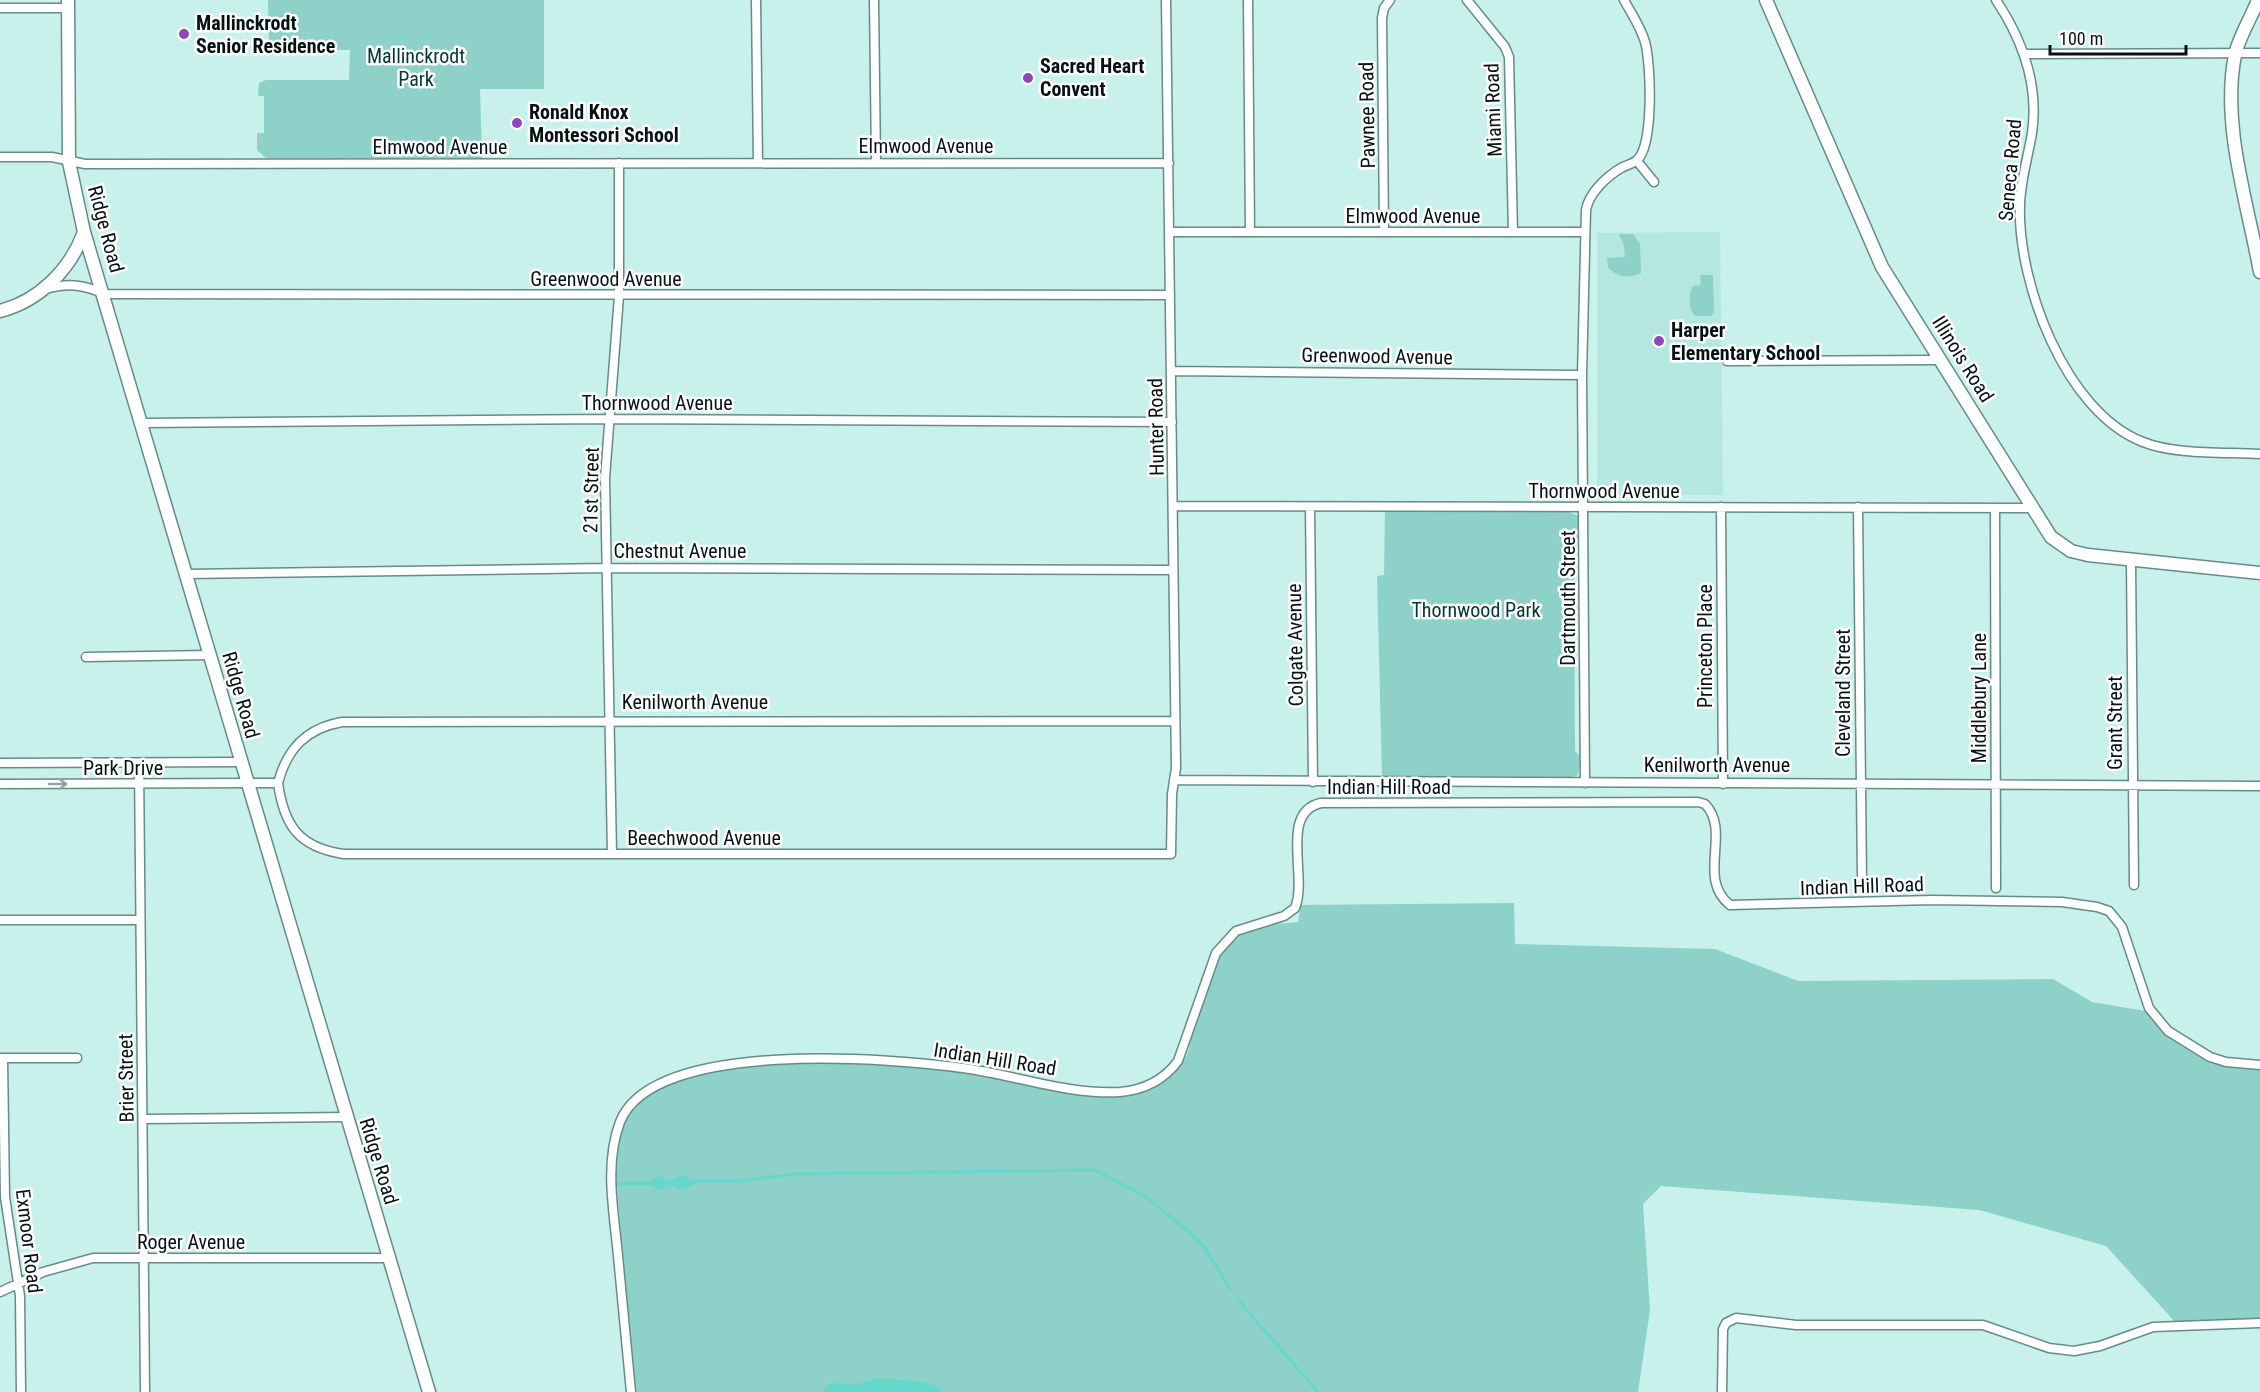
<svg xmlns="http://www.w3.org/2000/svg" width="2260" height="1392" font-family="'Roboto Condensed',sans-serif">
	<style>
		.built { fill: #b3e7df }
		.green { fill: #8dd1c8 }
		.water { fill: #66d8cb }
		.lines { fill: none; stroke-linecap: round; stroke-linejoin: round }
		.stream { stroke: #66d8cb; stroke-width: 3 }
		.street-casing { stroke: #658c87; stroke-width: 11 }
		.secondary-casing { stroke: #658c87; stroke-width: 15 }
		.street { stroke: #fff; stroke-width: 8 }
		.secondary { stroke: #fff; stroke-width: 12 }
		.oneway { stroke: #9ba1a0 }
		.poi-dot { fill: #8d47bb; stroke: #fff; stroke-width: 2 }
		.labels { text-anchor: middle; stroke-width: 5; stroke-linejoin: round; paint-order: stroke }
		.poi-label { font-size: 20px; font-weight: bold; fill: #041311; stroke: #fff; text-anchor: start }
		.park-label { font-size: 20px; fill: #003833; stroke: #fff }
		.street-label { font-size: 20px; fill: #041311; stroke: #fff }
	</style>
	<rect width="100%" height="100%" fill="#c7f1ea"/>
	<path class="built" d="M1720,232L1723,495L1597,494V233Z"/>
	<path class="green" d="M268,0H544V89H480L482,158H266L257,150V133H264V96H258L259,83L266,80H349L350,50H269Z
		M1619,234H1633L1640,244L1641,273C1631,279 1615,277 1608,267L1607,258L1625,257L1624,246Z
		M1700,275H1713L1714,312L1711,316H1695C1689,310 1688,293 1693,286L1701,285Z
		M1385,511L1569,512L1578,516L1580,539L1574,543L1575,751L1581,757L1578,775L1573,777L1382,776L1377,576L1384,575Z
		M1514,903L1515,944L1715,949L1798,981L2053,979L2092,1002L2145,1011L2168,1037L2196,1055L2227,1066L2260,1070V1319L2177,1324L2106,1246L1979,1210L1661,1186L1643,1204L1650,1310L1638,1392H634L616,1174C617,1152 618,1126 632,1108C678,1050 872,1059 940,1069C994,1077 1093,1104 1143,1092C1163,1087 1177,1073 1187,1055C1198,1020 1206,955 1239,935C1256,925 1279,924 1298,922L1301,905Z"/>
	<path class="water" d="M683,1175L692,1180L737,1179L739,1183H696L682,1190L671,1185L659,1190L651,1185H621L620,1182L650,1181L658,1176L670,1181Z
		M878,1378L923,1382L936,1386L942,1392H824L825,1387L832,1383L854,1385Z"/>
	<g class="lines">
		<path class="stream" d="M736,1181L796,1174L1095,1170L1145,1196L1188,1231L1207,1251L1230,1289
			M617,1184H625
			M1238,1300L1318,1392"/>
		<defs>
			<path id="street" d="M756,0L758,163
				M874,0L876,163
				M1248,0L1250,232
				M1467,0L1505,47L1509,57L1513,232
				M1996,0C2022,39 2039,85 2032,133C2028,157 2021,179 2020,204C2017,282 2065,412 2143,442C2175,455 2225,452 2260,454
				M0,8H68
				M2025,54L2260,53
				M0,157H52L85,164L1169,163
				M1637,161L1654,182
				M1170,232H1585
				M1384,232L1382,18L1384,8L1390,0
				M45,289C67,283 83,284 104,294L1170,295
				M1727,361L1940,360
				M1172,371L1582,375
				M142,423L610,419L1172,422
				M1173,506L2034,508
				M1310,507L1313,782
				M1721,507L1723,784
				M1858,507L1862,879
				M1995,509L1996,888
				M2131,561L2134,885
				M186,574L607,568L1173,570
				M86,657L210,655
				M0,763L240,762
				M139,763L145,1392
				M1174,780L2260,786
				M278,783C284,826 299,847 343,854H1171L1172,794L1176,768L1166,0
				M1585,783L1582,375L1586,210C1589,193 1606,177 1621,168C1626,165 1633,164 1637,160C1654,147 1651,62 1645,42C1641,27 1631,13 1624,0
				M0,784L278,783C287,748 307,728 342,722L1175,721
				M612,854L605,478L619,296V163
				M0,920H140
				M0,1058H77
				M3,1058L5,1197L20,1296L21,1392
				M143,1119L346,1117
				M0,1292L43,1272L93,1258H389
				M631,1392C627,1347 622,1302 618,1256C614,1212 604,1164 620,1122C653,1038 891,1058 963,1068C1015,1075 1068,1095 1120,1092C1143,1090 1164,1080 1178,1061L1216,953L1236,931L1284,916L1295,908C1308,877 1279,812 1321,803L1698,802L1705,804C1732,832 1696,878 1730,905L1933,900L2062,902L2097,907L2109,911L2122,927L2149,1008L2168,1031L2210,1057L2226,1062L2260,1065
				M1722,1392L1723,1329L1726,1323L1736,1318L1796,1325H1983L2049,1348L2074,1351L2100,1346L2153,1327L2260,1323"/>
			<path id="secondary" d="M68,0L69,162L84,232L429,1392
				M1766,0L1882,267L2051,537L2071,551L2088,555L2260,573
				M2258,0C2252,16 2238,39 2235,55C2221,125 2248,204 2260,272
				M0,311C39,301 70,270 84,232"/>
		</defs>
		<use href="#street" class="street-casing"/>
		<use href="#secondary" class="secondary-casing"/>
		<use href="#street" class="street"/>
		<use href="#secondary" class="secondary"/>
	</g>
	<defs><path id="oneway-shaft" d="M-6 0H5M1.5-3L5.5 0L1.5 3" fill="none" stroke-width="1.6" stroke-linecap="round" stroke-linejoin="round" transform="scale(1.5)"/></defs>
	<use class="oneway" href="#oneway-shaft" transform="translate(58 784)"/>
	<g class="poi-dot">
		<circle cx="184" cy="34" r="6"/>
		<circle cx="1028" cy="78" r="6"/>
		<circle cx="517" cy="123" r="6"/>
		<circle cx="1659" cy="341" r="6"/>
	</g>
	<g class="labels">
		<g class="poi-label">
			<text x="196" y="30">Mallinckrodt<tspan x="196" dy="23">Senior Residence</tspan></text>
			<text x="1040" y="73">Sacred Heart<tspan x="1040" dy="23">Convent</tspan></text>
			<text x="529" y="119">Ronald Knox<tspan x="529" dy="23">Montessori School</tspan></text>
			<text x="1671" y="337">Harper<tspan x="1671" dy="23">Elementary School</tspan></text>
		</g>
		<g class="park-label">
			<text x="416" y="63">Mallinckrodt<tspan x="416" dy="23">Park</tspan></text>
			<text x="1476" y="617">Thornwood Park</text>
		</g>
		<g class="street-label">
			<text transform="translate(1493 110) rotate(-92)" y="7">Miami Road</text>
			<text transform="translate(1367 115) rotate(-91)" y="7">Pawnee Road</text>
			<text x="926" y="153">Elmwood Avenue</text>
			<text x="440" y="154">Elmwood Avenue</text>
			<text transform="translate(2010 170) rotate(-85)" y="7">Seneca Road</text>
			<text x="1413" y="223">Elmwood Avenue</text>
			<text transform="translate(106 229) rotate(75)" y="7">Ridge Road</text>
			<text x="606" y="286">Greenwood Avenue</text>
			<text transform="translate(1377 356) rotate(1)" y="7">Greenwood Avenue</text>
			<text transform="translate(1963 359) rotate(58)" y="7">Illinois Road</text>
			<text x="657" y="410">Thornwood Avenue</text>
			<text transform="translate(1156 427) rotate(-91)" y="7">Hunter Road</text>
			<text transform="translate(591 490) rotate(-89)" y="7">21st Street</text>
			<text x="1604" y="498">Thornwood Avenue</text>
			<text x="680" y="558">Chestnut Avenue</text>
			<text transform="translate(1568 598) rotate(-90)" y="7">Dartmouth Street</text>
			<text transform="translate(1295 645) rotate(-91)" y="7">Colgate Avenue</text>
			<text transform="translate(1705 646) rotate(-90)" y="7">Princeton Place</text>
			<text transform="translate(1843 693) rotate(-90)" y="7">Cleveland Street</text>
			<text transform="translate(241 695) rotate(74)" y="7">Ridge Road</text>
			<text transform="translate(1979 698) rotate(-90)" y="7">Middlebury Lane</text>
			<text x="695" y="709">Kenilworth Avenue</text>
			<text transform="translate(2115 723) rotate(-90)" y="7">Grant Street</text>
			<text x="1717" y="772">Kenilworth Avenue</text>
			<text x="123" y="775">Park Drive</text>
			<text x="1389" y="794">Indian Hill Road</text>
			<text x="704" y="845">Beechwood Avenue</text>
			<text transform="translate(1862 886) rotate(-2)" y="7">Indian Hill Road</text>
			<text transform="translate(995 1059) rotate(9)" y="7">Indian Hill Road</text>
			<text transform="translate(126 1078) rotate(-91)" y="7">Brier Street</text>
			<text transform="translate(379 1161) rotate(73)" y="7">Ridge Road</text>
			<text transform="translate(29 1241) rotate(83)" y="7">Exmoor Road</text>
			<text x="191" y="1249">Roger Avenue</text>
		</g>
	</g>
	<path d="M2050 45v9h136v-9" fill="none" stroke="#041311" stroke-width="3"/>
	<text x="2059" y="45" font-size="18" fill="#041311" stroke="#ffffff" stroke-width="4.5" paint-order="stroke">100 m</text>
</svg>
